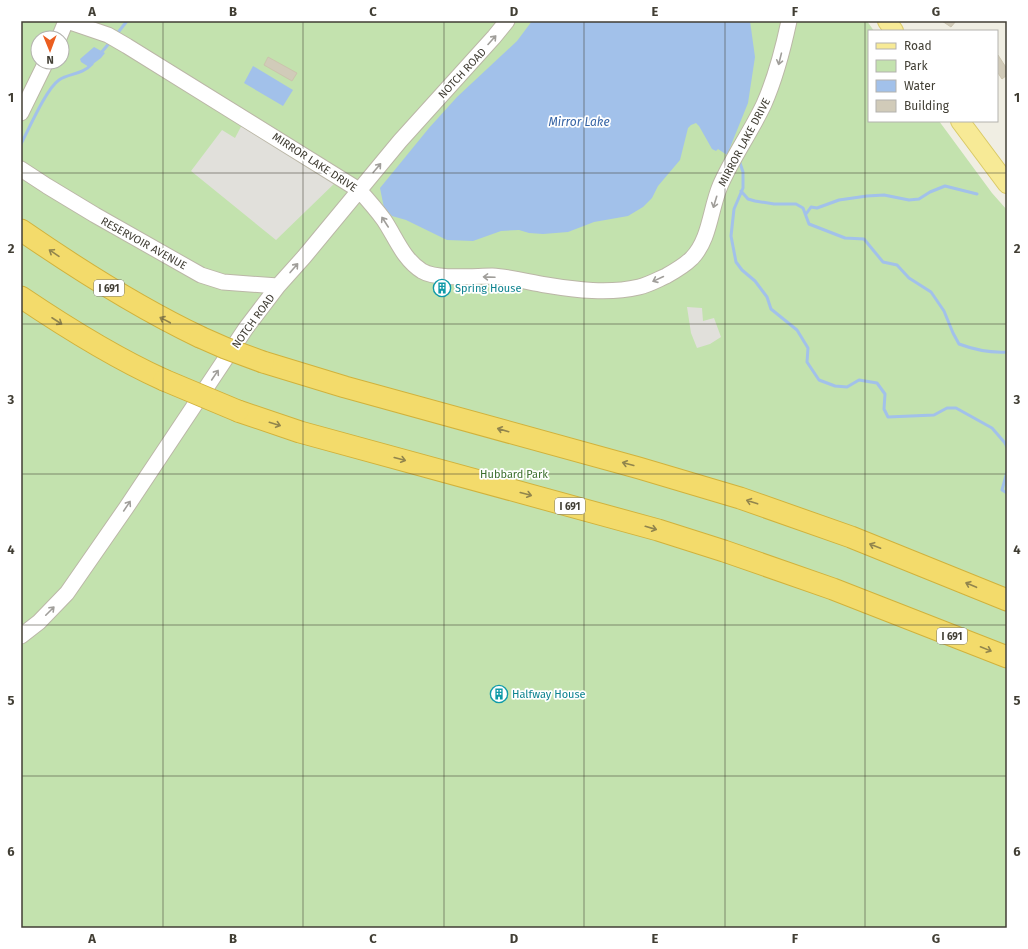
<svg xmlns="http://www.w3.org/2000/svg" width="1028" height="949" font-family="'Fira Sans',sans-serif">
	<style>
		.green { fill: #c3e2ae; fill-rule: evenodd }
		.parking { fill: #e1e0db }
		.water { fill: #a2c1ea }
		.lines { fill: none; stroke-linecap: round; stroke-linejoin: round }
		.stream { stroke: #a2c1ea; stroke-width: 3 }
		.building { fill: #d1cbb9; stroke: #cbc4ad }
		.minor-casing { stroke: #bbb7a7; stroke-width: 17 }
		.major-casing { stroke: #daca67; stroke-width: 20 }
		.highway-casing { stroke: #d1b23c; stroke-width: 23 }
		.minor { stroke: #fff; stroke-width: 15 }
		.major { stroke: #f7ea96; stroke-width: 18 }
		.highway { stroke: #f3db6b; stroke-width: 21 }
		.highway-bridge-casing { stroke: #d1b23c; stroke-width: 23; stroke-linecap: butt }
		.highway-bridge { stroke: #f3db6b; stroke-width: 21 }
		.oneway { stroke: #a09e9a }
		.oneway2 { stroke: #91854d }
		.grid { fill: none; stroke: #413e34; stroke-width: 1; stroke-opacity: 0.55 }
		.labels { text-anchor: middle; stroke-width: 3.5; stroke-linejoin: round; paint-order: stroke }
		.shield { fill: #fff; stroke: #7a7871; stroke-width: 1 }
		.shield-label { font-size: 10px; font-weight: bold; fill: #413e34 }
		.street-label { font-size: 11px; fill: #413e34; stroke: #fff }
		.culture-label { font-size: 11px; fill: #0d838f; stroke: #fff; text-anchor: start }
		.park-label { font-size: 11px; fill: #3b6e2c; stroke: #fff }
		.water-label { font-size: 12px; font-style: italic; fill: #3664a5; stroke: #fff }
		.neatline { fill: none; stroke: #413e34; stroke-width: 1.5 }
		.grid-label { font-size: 13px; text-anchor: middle; font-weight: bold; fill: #413e34 }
	</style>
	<rect width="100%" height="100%" fill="#f0eee3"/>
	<path class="green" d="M21,21H867L874,31H869V121H939L992,193L1007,210V928H21ZM38,38H62V62H38Z"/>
	<path class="parking" d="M245,119L339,179L276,240L191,171L222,130L235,138Z
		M687,307L702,308L703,321L714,318L721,337L710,344L697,348L691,333Z"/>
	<path class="water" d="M532,21H750L755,57L748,103L727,155L718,149L716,151L712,149L699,126L696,123L691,125L688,128L680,160L658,186L652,198L643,207L628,216L594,222L568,232L543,234L529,233L519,230L501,231L473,241L447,240L406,220L392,216L384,208L380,188L429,128L457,97L517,41Z
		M94,47L105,53L101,58L89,67L81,62L80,59Z
		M253,66L293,90L283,106L244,83Z"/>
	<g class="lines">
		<path class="stream" d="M116,35L127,21
			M100,54L111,41
			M21,144C29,129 46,89 59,80C69,73 82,75 92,64
			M740,163L743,172V188L734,209L731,236L736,262L742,270L755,281L767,297L771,309L797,330L808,348L807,362L819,380L835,386L847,387L859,380L877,383L885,394L884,409L888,417L934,415L947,408H956L992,428L1005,443L1007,447
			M741,191L748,199L755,201L774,204H796L803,208L809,224L845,238L864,239L883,262L897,265L909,278L931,292L944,311L953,333L959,344C975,350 990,353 1007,352
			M806,214L811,207L817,208L839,200L867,196L884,195L909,200L919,199L930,192L945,186L977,194
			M1007,472L1002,490L1007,493"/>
	</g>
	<path class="building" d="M942,21H956L951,27Z
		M998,55L1007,69V75L1002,79L998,73H997Z
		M268,57L297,73L292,81L264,65Z
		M440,286H445V291L439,290Z
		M491 694a8 8 0 1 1 16 0a8 8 0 1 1-16 0Z"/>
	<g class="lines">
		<defs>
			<path id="minor" d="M67,21L108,35L127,46L359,190C368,200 376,209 384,220C396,238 403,259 422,271C437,280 474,276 492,276C510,277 528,282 546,285C576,290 609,294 639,287C648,285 657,280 666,276C675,271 685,265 692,258C710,239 710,210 720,186C732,158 751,132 764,104C776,77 783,49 789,21
				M59,38L66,21
				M21,113L46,62
				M21,169L47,186L95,215L201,275L223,282L278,286
				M21,636L39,622L67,593L126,508L246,328L278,286L304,257L400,141L494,37L507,21"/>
			<path id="major" d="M887,21L894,31
				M960,121L1007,184"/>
			<path id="highway" d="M21,230C79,270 137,307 200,337
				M21,297C67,328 113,357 164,380
				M263,362L345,387L639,468L740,498L851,537L1007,600
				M238,411L300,432L658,530L724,551L833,589L1007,657"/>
		</defs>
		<use href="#minor" class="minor-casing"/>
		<use href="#major" class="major-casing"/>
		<use href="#highway" class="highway-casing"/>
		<use href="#minor" class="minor"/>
		<use href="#major" class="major"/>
		<use href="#highway" class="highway"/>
		<defs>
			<path id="highway-bridge" d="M200,337L225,348L263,362
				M164,380L238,411"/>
		</defs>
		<use href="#highway-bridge" class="highway-bridge-casing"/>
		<use href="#highway-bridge" class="highway-bridge"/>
	</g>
	<defs><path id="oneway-shaft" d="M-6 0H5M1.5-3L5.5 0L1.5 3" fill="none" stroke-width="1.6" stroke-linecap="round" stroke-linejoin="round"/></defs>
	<g class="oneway">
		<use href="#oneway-shaft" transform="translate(492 40) rotate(-48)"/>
		<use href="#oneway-shaft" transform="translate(780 59) rotate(104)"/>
		<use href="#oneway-shaft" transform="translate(377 168) rotate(-50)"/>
		<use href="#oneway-shaft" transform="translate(715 202) rotate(107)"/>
		<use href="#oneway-shaft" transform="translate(385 222) rotate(-123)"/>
		<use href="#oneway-shaft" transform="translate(294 268) rotate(-49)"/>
		<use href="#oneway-shaft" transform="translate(489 277) rotate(-178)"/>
		<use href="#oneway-shaft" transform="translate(658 279) rotate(155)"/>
		<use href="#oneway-shaft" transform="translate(215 375) rotate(-56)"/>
		<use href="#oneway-shaft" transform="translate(127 506) rotate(-56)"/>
		<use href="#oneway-shaft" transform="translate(50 611) rotate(-45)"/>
	</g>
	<g class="oneway2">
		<use href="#oneway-shaft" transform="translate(54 253) rotate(-146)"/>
		<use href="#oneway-shaft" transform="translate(165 320) rotate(-152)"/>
		<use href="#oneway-shaft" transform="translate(57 321) rotate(33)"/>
		<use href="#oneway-shaft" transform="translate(275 424) rotate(17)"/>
		<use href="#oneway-shaft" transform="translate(503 430) rotate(-164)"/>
		<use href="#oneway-shaft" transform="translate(400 459) rotate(15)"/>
		<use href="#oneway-shaft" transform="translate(628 464) rotate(-165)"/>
		<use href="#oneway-shaft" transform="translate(526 494) rotate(15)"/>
		<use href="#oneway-shaft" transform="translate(752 502) rotate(-162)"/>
		<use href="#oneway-shaft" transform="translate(651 528) rotate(16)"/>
		<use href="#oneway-shaft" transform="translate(875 546) rotate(-159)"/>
		<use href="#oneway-shaft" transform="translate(971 585) rotate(-157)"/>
		<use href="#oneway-shaft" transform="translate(986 649) rotate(22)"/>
	</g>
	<path class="grid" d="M163,21V928M303,21V928M444,21V928M584,21V928M725,21V928M865,21V928M21,173H1007M21,324H1007M21,474H1007M21,625H1007M21,776H1007"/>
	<defs>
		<symbol id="building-ring" viewBox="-11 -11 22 22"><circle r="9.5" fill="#fff" stroke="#0f9aa8" stroke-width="1.5"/><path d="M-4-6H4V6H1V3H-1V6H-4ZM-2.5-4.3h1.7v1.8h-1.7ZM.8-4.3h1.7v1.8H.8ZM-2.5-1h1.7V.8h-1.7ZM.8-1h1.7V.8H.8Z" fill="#0f9aa8"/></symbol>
	</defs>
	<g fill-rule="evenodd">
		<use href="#building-ring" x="432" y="278" width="20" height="20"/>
		<use href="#building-ring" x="489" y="684" width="20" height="20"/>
	</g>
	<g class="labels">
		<g class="shield">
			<rect x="94" y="280" width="30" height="16" rx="3"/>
			<rect x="555" y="498" width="30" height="16" rx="3"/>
			<rect x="937" y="628" width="30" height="16" rx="3"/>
		</g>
		<g class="shield-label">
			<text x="109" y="292">I 691</text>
			<text x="570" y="510">I 691</text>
			<text x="952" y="640">I 691</text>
		</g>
		<g class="street-label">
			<text transform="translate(462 73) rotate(-47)" y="4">NOTCH ROAD</text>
			<text transform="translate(744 142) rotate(-62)" y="4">MIRROR LAKE DRIVE</text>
			<text transform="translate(315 162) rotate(33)" y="4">MIRROR LAKE DRIVE</text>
			<text transform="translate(144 243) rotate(29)" y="4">RESERVOIR AVENUE</text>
			<text transform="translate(253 321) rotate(-54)" y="4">NOTCH ROAD</text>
		</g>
		<g class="culture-label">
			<text x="455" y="292">Spring House</text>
			<text x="512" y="698">Halfway House</text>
		</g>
		<g class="park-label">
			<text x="514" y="478">Hubbard Park</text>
		</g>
		<g class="water-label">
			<text x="579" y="126">Mirror Lake</text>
		</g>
	</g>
	<rect width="1028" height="949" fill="none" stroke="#ffffff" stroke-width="44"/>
	<rect x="868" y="30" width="130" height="92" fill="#ffffff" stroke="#b3b2ae"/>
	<rect x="876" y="43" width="20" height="6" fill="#f7ea96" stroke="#b3b2ae"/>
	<text x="904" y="50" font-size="12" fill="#413e34">Road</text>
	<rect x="876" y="60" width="20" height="12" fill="#c3e2ae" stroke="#b3b2ae"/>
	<text x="904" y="70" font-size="12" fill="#413e34">Park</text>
	<rect x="876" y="80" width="20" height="12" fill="#a2c1ea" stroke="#b3b2ae"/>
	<text x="904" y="90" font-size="12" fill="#413e34">Water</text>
	<rect x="876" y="100" width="20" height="12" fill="#d1cbb9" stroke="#b3b2ae"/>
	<text x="904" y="110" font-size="12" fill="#413e34">Building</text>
	<g transform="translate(50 50) rotate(179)"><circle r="19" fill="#ffffff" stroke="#b3b2ae"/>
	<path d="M0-3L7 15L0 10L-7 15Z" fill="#eb5e20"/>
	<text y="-6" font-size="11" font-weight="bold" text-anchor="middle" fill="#413e34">N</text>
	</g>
	<rect x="22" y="22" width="984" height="905" class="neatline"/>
	<g class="grid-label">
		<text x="92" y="16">A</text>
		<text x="233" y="16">B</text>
		<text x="373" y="16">C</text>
		<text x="514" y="16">D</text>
		<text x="655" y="16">E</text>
		<text x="795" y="16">F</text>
		<text x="936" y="16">G</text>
		<text x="11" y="102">1</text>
		<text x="1017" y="102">1</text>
		<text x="11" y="253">2</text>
		<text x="1017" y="253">2</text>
		<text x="11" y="404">3</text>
		<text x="1017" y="404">3</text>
		<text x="11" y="554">4</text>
		<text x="1017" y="554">4</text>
		<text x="11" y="705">5</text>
		<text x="1017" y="705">5</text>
		<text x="11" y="856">6</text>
		<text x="1017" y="856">6</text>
		<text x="92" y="943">A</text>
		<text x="233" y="943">B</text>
		<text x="373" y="943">C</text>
		<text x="514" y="943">D</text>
		<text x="655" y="943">E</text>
		<text x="795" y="943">F</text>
		<text x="936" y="943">G</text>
	</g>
</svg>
